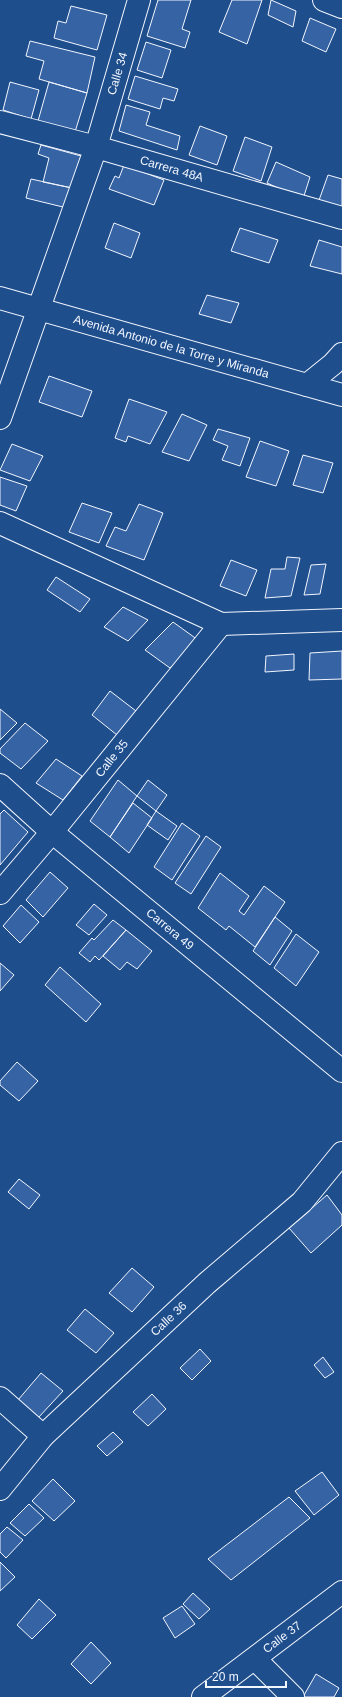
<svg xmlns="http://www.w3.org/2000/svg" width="342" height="1697" font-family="Helvetica,sans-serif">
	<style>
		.building { fill: #3563a3; stroke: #f2f6ff }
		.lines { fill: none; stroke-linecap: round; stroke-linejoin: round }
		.minor-casing { stroke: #f2f6ff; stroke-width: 24 }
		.major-casing { stroke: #f2f6ff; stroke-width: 24 }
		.minor { stroke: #1f4e8c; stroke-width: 22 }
		.major { stroke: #1f4e8c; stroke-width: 22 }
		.labels { text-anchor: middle; stroke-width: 3; stroke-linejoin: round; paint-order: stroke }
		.street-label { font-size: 12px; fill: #f2f6ff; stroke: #1f4e8c }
	</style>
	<rect width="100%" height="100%" fill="#1f4e8c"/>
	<path class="building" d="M158,0H191L182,29L190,32L185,48L147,36Z
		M232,0H262L247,44L219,32Z
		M271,0L296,11L293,27L268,15Z
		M71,6L107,15L97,50L54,38L58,21L66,23Z
		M310,18L336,29L326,52L302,41Z
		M30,41L95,57L87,93L39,79L44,61L26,56Z
		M146,42L171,50L162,78L137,70Z
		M135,76L178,89L174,101L163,98L160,109L128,99Z
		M10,82L39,90L31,119L3,110Z
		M49,82L87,93L75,132L38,121Z
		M126,105L150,112L146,125L180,136L177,150L119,131Z
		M200,126L227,136L217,165L189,155Z
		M245,137L272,147L261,181L233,171Z
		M41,145L81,156L72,188L43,182L49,158L38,154Z
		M276,162L310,177L303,199L267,183Z
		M124,165L164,180L154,205L109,189L115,176L119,178Z
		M328,175L342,179V207L318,203Z
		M31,179L72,188L67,208L26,198Z
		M114,223L140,233L131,258L105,248Z
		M240,228L278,240L269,263L231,251Z
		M319,240L342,247V274L310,266Z
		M207,295L239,303L231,323L199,314Z
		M49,376L92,391L82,417L39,402Z
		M129,399L167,412L150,444L128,436L126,442L115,438Z
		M182,414L207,425L189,461L162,452Z
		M218,429L250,438L240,466L222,460L228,446L213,440Z
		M260,441L289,451L276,486L246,477Z
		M12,444L43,456L30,481L0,470Z
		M303,455L333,463L323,493L293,485Z
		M0,477L27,486L16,511L0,505Z
		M82,503L112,513L99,543L69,532Z
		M139,504L163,513L144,560L106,546L115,527L126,531Z
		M287,557L300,558L291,596L265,598L271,569H285Z
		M231,560L257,570L246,596L220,586Z
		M326,564L320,594L304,595L311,565Z
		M56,577L90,599L80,612L47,590Z
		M123,607L148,620L128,641L104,627Z
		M173,622L198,640L170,668L145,650Z
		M342,651V679L309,680L310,653Z
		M294,654V670L265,672L266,656Z
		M110,691L136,711L117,735L92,715Z
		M0,709L17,723L0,740Z
		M25,723L48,741L21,769L0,753V749Z
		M56,759L82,776L63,800L36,783Z
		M118,780L137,796L110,837L90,821Z
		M148,780L167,795L156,811L137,796Z
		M133,803L152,818L129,853L110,837Z
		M4,810L28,832L0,865V814Z
		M156,811L177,826L168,840L147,825Z
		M182,823L200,836L172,880L154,867Z
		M206,836L221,847L191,894L175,883Z
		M50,872L68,888L43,917L26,900Z
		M220,873L249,896L239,911L244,915L264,886L285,902L255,947L229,926L226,930L198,908Z
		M94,904L107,915L89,935L76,925Z
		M21,905L39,922L20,943L3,926Z
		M275,917L292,931L270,965L253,951Z
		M113,920L126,930L99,960L95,956L90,962L79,953L92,938L94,940Z
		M126,930L152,951L137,969L127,962L120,970L103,956Z
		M296,934L319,952L296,986L274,968Z
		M0,963L14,975L0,991Z
		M60,967L101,1004L86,1022L45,985Z
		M17,1062L38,1081L19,1101L0,1085V1081Z
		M19,1179L40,1195L29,1209L8,1192Z
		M327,1195L342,1215V1225L311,1253L289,1228Z
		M132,1268L154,1287L132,1312L109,1293Z
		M85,1309L114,1333L96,1353L67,1330Z
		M200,1349L211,1361L192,1380L180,1368Z
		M323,1357L334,1372L325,1378L314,1365Z
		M41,1373L63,1391L38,1418L18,1400Z
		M152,1394L166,1409L148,1426L133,1412Z
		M113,1432L123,1442L107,1456L97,1446Z
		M322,1472L339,1495L314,1515L295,1491Z
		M53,1479L75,1501L54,1521L32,1501Z
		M289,1497L310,1518L231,1580L208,1559Z
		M29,1504L44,1518L25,1536L10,1523Z
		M7,1527L23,1540L6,1558L0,1552V1534Z
		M0,1562L15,1577L0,1591Z
		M193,1593L210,1609L199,1619L183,1604Z
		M39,1599L56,1615L32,1639L17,1625Z
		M182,1606L195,1624L175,1638L163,1618Z
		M91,1642L111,1663L91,1684L71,1664Z
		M316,1674L339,1688L334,1697H303Z"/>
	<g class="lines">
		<defs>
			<g id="minor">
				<path d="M324,0L342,7"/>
				<path id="s1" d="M0,122L96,147L342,218"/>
				<path d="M307,385L333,364L342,354"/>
				<path id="s2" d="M0,418L96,147L139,0"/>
				<path d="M0,523L221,624L342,620"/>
				<path id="s3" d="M0,785L52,832L342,1071"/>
				<path id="s4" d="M0,893L52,832L221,624"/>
				<path d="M0,1398L43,1436"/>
				<path id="s5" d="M0,1489L43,1436L207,1283L302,1202L342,1153"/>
				<path d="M255,1659L293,1697"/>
			</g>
			<g id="major">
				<path id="s6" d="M0,298L342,395"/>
				<path id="s7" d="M203,1697L342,1592"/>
			</g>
		</defs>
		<use href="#minor" class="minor-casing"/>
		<use href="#major" class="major-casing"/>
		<use href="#minor" class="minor"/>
		<use href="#major" class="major"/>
	</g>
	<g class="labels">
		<g class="street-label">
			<text dy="4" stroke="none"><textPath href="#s2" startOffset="364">Calle 34</textPath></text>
			<text dy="4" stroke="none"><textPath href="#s1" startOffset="178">Carrera 48A</textPath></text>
			<text dy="4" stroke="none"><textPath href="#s6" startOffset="178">Avenida Antonio de la Torre y Miranda</textPath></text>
			<text dy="4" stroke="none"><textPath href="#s4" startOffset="175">Calle 35</textPath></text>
			<text dy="4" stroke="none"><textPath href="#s3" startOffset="223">Carrera 49</textPath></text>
			<text dy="4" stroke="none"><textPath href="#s5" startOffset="240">Calle 36</textPath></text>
			<text dy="4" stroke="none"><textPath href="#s7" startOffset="99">Calle 37</textPath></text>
		</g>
	</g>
	<path d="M206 1681v6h80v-6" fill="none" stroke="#f2f6ff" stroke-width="2"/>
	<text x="212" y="1681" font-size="12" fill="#f2f6ff" stroke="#1f4e8c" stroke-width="3" paint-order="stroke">20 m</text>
</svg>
